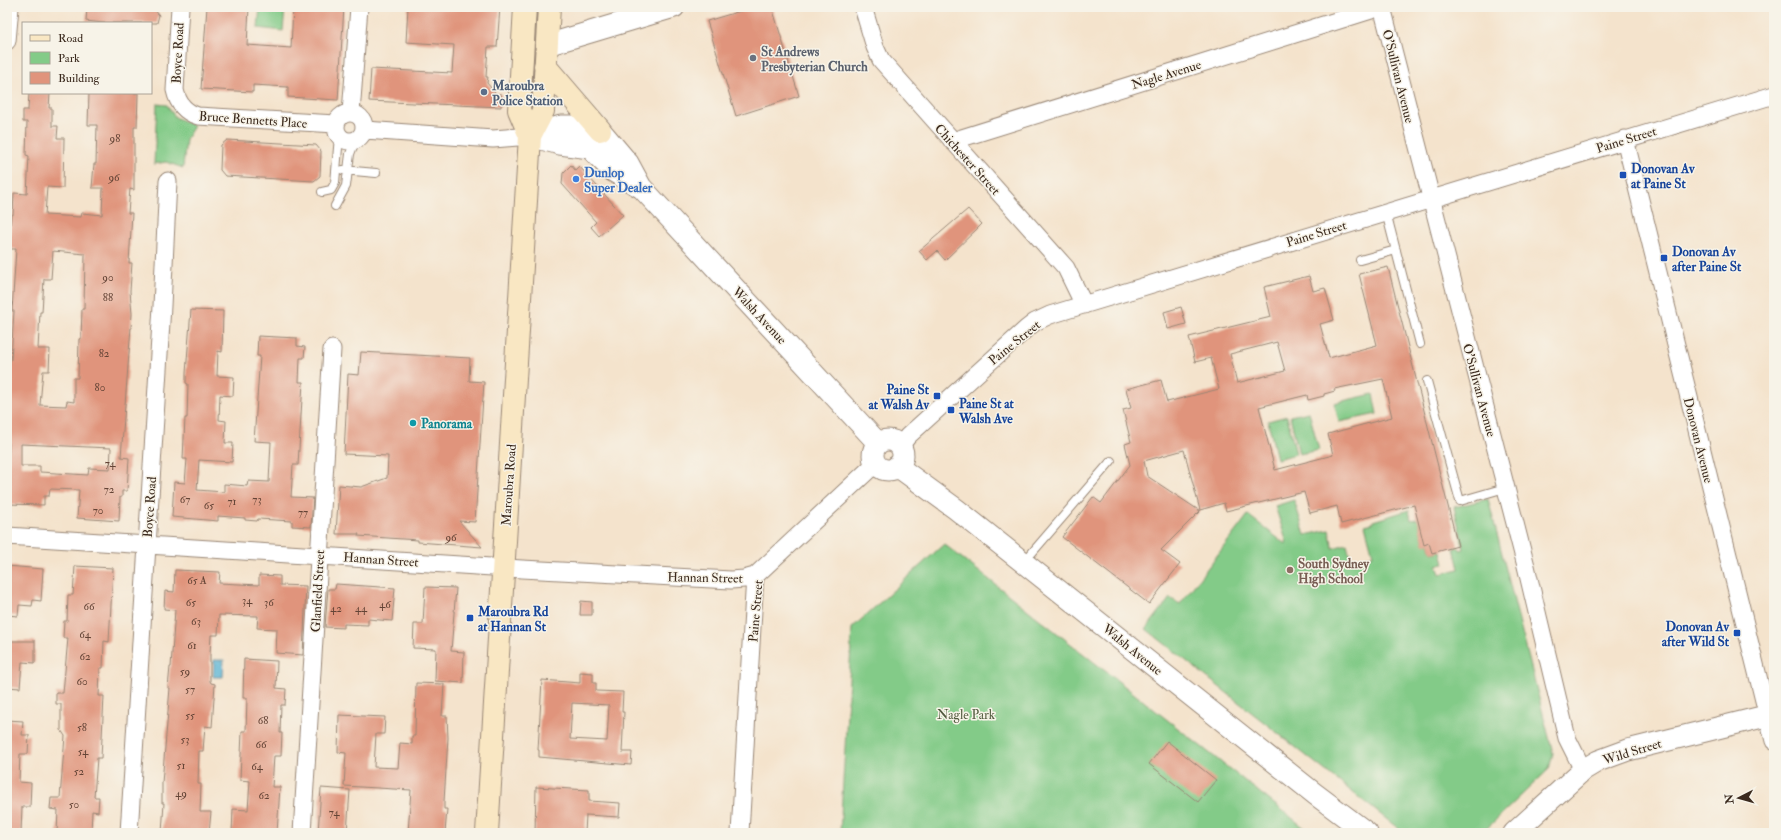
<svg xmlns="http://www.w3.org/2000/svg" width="1781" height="840" font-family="'IM FELL Double Pica',serif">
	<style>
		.green { fill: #83cb88; stroke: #5f7a53 }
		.water { fill: #56b2d4; stroke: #486e79 }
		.building { fill: #e0947c; fill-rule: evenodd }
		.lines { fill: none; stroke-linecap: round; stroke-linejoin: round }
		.service-casing { stroke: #988675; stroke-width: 10 }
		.minor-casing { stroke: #988675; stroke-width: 19 }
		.tertiary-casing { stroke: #988675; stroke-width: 23 }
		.secondary-casing { stroke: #988675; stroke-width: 24 }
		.service { stroke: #fff; stroke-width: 8 }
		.minor { stroke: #fff; stroke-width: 17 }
		.tertiary { stroke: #fff; stroke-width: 21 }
		.secondary { stroke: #f9e7c3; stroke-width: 22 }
		.worship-dot { fill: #6b7280; stroke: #f7f3e8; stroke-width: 1.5 }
		.service-dot { fill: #5c6f8a; stroke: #f7f3e8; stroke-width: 1.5 }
		.transit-dot { fill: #1a4fb4; stroke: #f7f3e8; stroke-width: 1.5 }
		.shop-dot { fill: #3f7fe0; stroke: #f7f3e8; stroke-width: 1.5 }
		.culture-dot { fill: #0f9aa8; stroke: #f7f3e8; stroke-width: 1.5 }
		.education-dot { fill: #8d6e63; stroke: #f7f3e8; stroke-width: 1.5 }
		.labels { text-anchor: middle; stroke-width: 3; stroke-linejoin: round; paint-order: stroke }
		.number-label { font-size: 11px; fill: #644436 }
		.worship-label { font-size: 13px; font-weight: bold; fill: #5b616d; stroke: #f7f3e8; text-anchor: start }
		.street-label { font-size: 13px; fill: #3b2a1e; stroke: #f7f3e8 }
		.service-label { font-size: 13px; font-weight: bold; fill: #4e5e75; stroke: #f7f3e8; text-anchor: start }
		.transit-label { font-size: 13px; font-weight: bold; fill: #164399; stroke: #f7f3e8; text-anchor: start }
		.shop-label { font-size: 13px; font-weight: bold; fill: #366cbe; stroke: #f7f3e8; text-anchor: start }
		.culture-label { font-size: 13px; font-weight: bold; fill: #0d838f; stroke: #f7f3e8; text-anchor: start }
		.education-label { font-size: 13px; font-weight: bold; fill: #785e54; stroke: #f7f3e8; text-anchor: start }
		.park-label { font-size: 13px; fill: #515a3e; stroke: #f7f3e8 }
	</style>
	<rect width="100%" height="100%" fill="#f7f3e8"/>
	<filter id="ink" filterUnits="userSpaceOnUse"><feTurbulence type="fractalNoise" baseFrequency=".025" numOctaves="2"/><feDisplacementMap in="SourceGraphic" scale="8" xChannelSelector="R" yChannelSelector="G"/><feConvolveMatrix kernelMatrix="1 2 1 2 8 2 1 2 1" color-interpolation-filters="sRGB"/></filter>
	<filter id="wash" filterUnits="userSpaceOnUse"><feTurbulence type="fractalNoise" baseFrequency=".012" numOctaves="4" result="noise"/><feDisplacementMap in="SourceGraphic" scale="16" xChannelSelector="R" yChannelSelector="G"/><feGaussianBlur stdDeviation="0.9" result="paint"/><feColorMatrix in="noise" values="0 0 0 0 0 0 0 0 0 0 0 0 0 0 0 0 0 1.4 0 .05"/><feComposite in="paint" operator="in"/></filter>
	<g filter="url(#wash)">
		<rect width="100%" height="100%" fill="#f4e3cc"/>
		<path class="green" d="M260,7H285L283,31L258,28Z
			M157,104L167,105L175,117L194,126L186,139L183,168L166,162L154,164Z
			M1373,394L1377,414L1339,422L1334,403Z
			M1309,412L1319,450L1299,454L1290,416Z
			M1287,416L1296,454L1277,459L1268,421Z
			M1488,499L1553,753L1549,769L1482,833H1404L1146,629L1170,598L1180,604L1248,515L1284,543H1287L1275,506L1294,500L1305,535L1329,530L1333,548L1347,544L1351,560L1373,555L1365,525L1373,523V521L1409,510L1411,520L1418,519L1424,544L1429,543L1432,553L1441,551L1444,564L1437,565L1440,574L1459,569L1454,548L1459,547L1460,550L1464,549L1454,507Z
			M944,544L1311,833H840L852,628Z"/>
		<path class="water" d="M214,660H224L223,677H213Z"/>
		<g id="blocks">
			<path class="building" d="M87,7H152L159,15L157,23H103L86,21Z
				M207,7H249L247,45L291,48L293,7H344L338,100L288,97V87L253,85V92L201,89Z
				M408,7H500L497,47H488L486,77H488L487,83L496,94H501V107L369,101L371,69L452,73L454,45L406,42Z
				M754,7H772L799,96L736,116L707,21Z
				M29,93H50L49,108H52V126H58L57,138H64L63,188L47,187L45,215L81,217L82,213L102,215L103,188H92L94,164H96L97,125H88L89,93H138L137,127H134V190L130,189L128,213H132L129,263H132L130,291L132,314L121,457L129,458L127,491H122V497H120L119,521L77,518L79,490L50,489L49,496H44V505L7,504L9,443L7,442V403L10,360H11L14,311H12L16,249H9L11,215H13L14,193L27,194L29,156L26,155L27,122H23V110H28ZM53,251L85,254L84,309H82L81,339H79L78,378H74V402L67,401L66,406L40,405L43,371H49L50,349H38L40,312H42L44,279H51ZM21,444L111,448L110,469L89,468L88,475L40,472V466H21Z
				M227,140L316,145L321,151L320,176L314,181L225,176L220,170L221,145Z
				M571,165L575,170L579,166L623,215L599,236L591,227L596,222L562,184L563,173Z
				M968,209L982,224L945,260L937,251L927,260L919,251Z
				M1388,267L1458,546L1432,553L1429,543L1424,545L1414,505L1341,524L1337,506L1310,513L1304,492L1226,511L1224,503L1200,510L1184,450L1144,461L1147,476L1200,511L1161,550L1180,564L1149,604L1062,537L1093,497L1101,503L1130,465L1125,444L1131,442L1123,410L1131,408L1126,389L1161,380L1167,402L1219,389L1211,358L1195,362L1189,337L1271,317L1264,287L1309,276L1313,291L1325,288L1334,320L1320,324L1329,358L1377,345L1359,274ZM1277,342L1285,371L1237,383L1230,354ZM1383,379L1392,417L1328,434L1333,455L1275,470L1259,407L1307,395L1308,400L1324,396V394L1335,391L1334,389Z
				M1181,307L1186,324L1168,329L1164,312Z
				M191,310L223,311L222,352L218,351L217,376L234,377L233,396L220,395L219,420L226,421L225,443H233L232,462L199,460L197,490L224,492V484L247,486L248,481L269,482L271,442L254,441L260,356H257L258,336L297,338V346L305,347L304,358H300L299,382H303L298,465H293L291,497L313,498L311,527L292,526V521L258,519L257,521L245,520V518L218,516V521L172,517L174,482L185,483L187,459H183L185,418H187L188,384L186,383V373Z
				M361,352L470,358L469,381L484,382L475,522L459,521L482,547L418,542V540L358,536L359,534H336L339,485L361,487L387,478L388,456L344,454L348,374L359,375Z
				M7,566L43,569L41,601L33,600L32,606L19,605L18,616L7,615Z
				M75,566L113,568L109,642L104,641L103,668H100L99,696H104L101,758H97L94,797H99L98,812L92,811L91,833H57L58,810L50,809L51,798H60L65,736L61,730V704H56V693H63L68,638H63L64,621H67L68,595H73Z
				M175,570L220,572L219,583L259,585V575L280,576V585L306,586L303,655L276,653L277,629L257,628L258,616L219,615L218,635H211L210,654V681L211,683L215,684L212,727L205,726L203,751H199L198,784H201L200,812H211L209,833H162L164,803H162V783L170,688H168L170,667H171L175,610L164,609L165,591L174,592Z
				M336,584L395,588L392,621L368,619V625L344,624V628L325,627L328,589H335Z
				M425,587L456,588L451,651L464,652L463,683L435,681L436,649L413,648L414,624H423Z
				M581,601L592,602V615H580Z
				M7,641H35V663L22,662L20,688L7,687Z
				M244,659L277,661L276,688L286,689L285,705H281L280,733H282L281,756H274L272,787H280L277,833H232L233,809L248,810L250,781L240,780L242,731H246L247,698H243Z
				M580,672L593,673V683H596V691L623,692L622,712H624L622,752H632L631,765L539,757V750H538L542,680L580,683ZM572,703L609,705L607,741L570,739Z
				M416,683L444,684L442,716H447L448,738L444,801V809H447L445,833H408L411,790L344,786L346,753L338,752L339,715L385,717L384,734H376L374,767L398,768L400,743L412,744V736H415Z
				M7,720L23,721L22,735H29L28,754H20L19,782L31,783L30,807H22L21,832L7,831Z
				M1167,741L1216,780L1198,802L1149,764Z
				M536,787L589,790V801L620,803L619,817L586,815L585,833H535Z
				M321,788L350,790L347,833H318Z"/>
		</g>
	</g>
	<g filter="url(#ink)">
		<use href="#blocks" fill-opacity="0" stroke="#988675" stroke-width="1"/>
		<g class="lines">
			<defs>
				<path id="service" d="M343,170L376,173
					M322,192L331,190L335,183L339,136
					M335,206L346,186L350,154L355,141
					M1386,212L1420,344
					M1360,260L1396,250
					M1427,381L1460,501L1505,488
					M1024,562L1111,461"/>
				<path id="minor" d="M180,7L175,90C178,104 185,112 198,116L336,124
					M863,7L875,47L881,60L1066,268L1084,305
					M1382,7L1526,566L1567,738L1583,770
					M7,41L10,7
					M336 127a14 14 0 1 1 28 0a14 14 0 1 1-28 0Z
					M351,113L359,7
					M365,130L493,139L530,136
					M1625,139L1774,741
					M952,141L1381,7
					M900,446L908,436L1026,329L1035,322L1050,315L1774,95
					M7,536L522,569L731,580L744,579L755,576
					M129,833L162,306L168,181
					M302,833L332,349
					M740,833L755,576L876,463"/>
				<path id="tertiary" d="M547,45L674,7
					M530,136L561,126H581L600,130L628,163L641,187L878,443
					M530,136L560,144L590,148L613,171L640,187
					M873 455a15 15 0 1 1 30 0a15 15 0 1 1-30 0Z
					M897,466L956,509L1315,794L1367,833
					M1514,833L1583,770L1598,761L1628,750L1774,714"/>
				<path id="secondary" d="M525,7L519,110L530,136
					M545,66L600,130
					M487,833L530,136L543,111L549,7"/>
			</defs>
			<use href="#service" class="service-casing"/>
			<use href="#minor" class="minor-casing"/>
			<use href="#tertiary" class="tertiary-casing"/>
			<use href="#secondary" class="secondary-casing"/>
			<use href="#service" class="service"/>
			<use href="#minor" class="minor"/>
			<use href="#tertiary" class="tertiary"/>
			<use href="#secondary" class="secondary"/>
		</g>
	</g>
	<circle class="worship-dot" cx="753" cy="58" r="4"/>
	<circle class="service-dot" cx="484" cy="92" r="4"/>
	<g class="transit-dot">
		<rect x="1619" y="171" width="8" height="8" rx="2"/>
		<rect x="1660" y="254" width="8" height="8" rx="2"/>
		<rect x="933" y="392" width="8" height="8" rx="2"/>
		<rect x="947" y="406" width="8" height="8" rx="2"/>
		<rect x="466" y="614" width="8" height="8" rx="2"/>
		<rect x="1733" y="629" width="8" height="8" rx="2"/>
	</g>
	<circle class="shop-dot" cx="576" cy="179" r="4"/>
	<circle class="culture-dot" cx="413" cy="423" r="4"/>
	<circle class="education-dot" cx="1290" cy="570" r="4"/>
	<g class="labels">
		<g class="number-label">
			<text x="115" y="142">98</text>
			<text x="114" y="181">96</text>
			<text x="108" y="281">90</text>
			<text x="108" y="301">88</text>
			<text x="104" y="357">82</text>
			<text x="100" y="391">80</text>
			<text x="110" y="467">74</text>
			<text x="109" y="493">72</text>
			<text x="185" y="503">67</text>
			<text x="257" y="503">73</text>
			<text x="232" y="505">71</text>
			<text x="209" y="509">65</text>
			<text x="98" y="514">70</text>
			<text x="303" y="516">77</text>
			<text x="451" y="541">96</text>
			<text x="197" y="584">65 A</text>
			<text x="247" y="604">34</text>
			<text x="191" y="606">65</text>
			<text x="269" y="606">36</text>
			<text x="385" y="608">46</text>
			<text x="89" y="610">66</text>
			<text x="336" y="612">42</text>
			<text x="361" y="612">44</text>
			<text x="196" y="625">63</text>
			<text x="85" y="638">64</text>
			<text x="192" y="649">61</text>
			<text x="85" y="660">62</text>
			<text x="185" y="675">59</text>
			<text x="82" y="685">60</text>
			<text x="190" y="693">57</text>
			<text x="190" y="719">55</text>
			<text x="263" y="724">68</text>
			<text x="82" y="731">58</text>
			<text x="185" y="743">53</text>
			<text x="261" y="748">66</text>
			<text x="83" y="755">54</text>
			<text x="181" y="769">51</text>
			<text x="257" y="770">64</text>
			<text x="79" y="775">52</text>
			<text x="181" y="797">49</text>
			<text x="264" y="799">62</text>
			<text x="74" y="808">50</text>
			<text x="334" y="816">74</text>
		</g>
		<g class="worship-label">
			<text x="761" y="56">St Andrews<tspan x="761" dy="15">Presbyterian Church</tspan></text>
		</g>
		<g class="street-label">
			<text transform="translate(177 53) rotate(-87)" y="5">Boyce Road</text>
			<text transform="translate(1166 74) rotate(-17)" y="5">Nagle Avenue</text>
			<text transform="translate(1399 76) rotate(76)" y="5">O'Sullivan Avenue</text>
			<text transform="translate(253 119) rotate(4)" y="5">Bruce Bennetts Place</text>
			<text transform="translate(1626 139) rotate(-17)" y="5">Paine Street</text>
			<text transform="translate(968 159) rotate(48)" y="5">Chichester Street</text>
			<text transform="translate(1316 233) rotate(-17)" y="5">Paine Street</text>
			<text transform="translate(760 315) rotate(47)" y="5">Walsh Avenue</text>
			<text transform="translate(1014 342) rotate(-39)" y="5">Paine Street</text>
			<text transform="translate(1480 390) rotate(75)" y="5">O'Sullivan Avenue</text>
			<text transform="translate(1699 440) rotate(76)" y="5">Donovan Avenue</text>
			<text transform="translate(508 485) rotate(-86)" y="5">Maroubra Road</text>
			<text transform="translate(149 507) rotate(-86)" y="5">Boyce Road</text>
			<text transform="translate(381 559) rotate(4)" y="5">Hannan Street</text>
			<text transform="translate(705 577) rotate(1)" y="5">Hannan Street</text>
			<text transform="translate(317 591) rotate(-87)" y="5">Glanfield Street</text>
			<text transform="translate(755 611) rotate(-85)" y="5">Paine Street</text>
			<text transform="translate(1133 649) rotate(39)" y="5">Walsh Avenue</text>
			<text transform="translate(1632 751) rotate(-17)" y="5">Wild Street</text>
		</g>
		<g class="service-label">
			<text x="492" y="90">Maroubra<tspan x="492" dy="15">Police Station</tspan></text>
		</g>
		<g class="transit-label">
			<text x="1631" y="173">Donovan Av<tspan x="1631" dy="15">at Paine St</tspan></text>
			<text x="1672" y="256">Donovan Av<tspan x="1672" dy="15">after Paine St</tspan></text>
			<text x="929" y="394" text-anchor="end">Paine St<tspan x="929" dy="15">at Walsh Av</tspan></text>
			<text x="959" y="408">Paine St at<tspan x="959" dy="15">Walsh Ave</tspan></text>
			<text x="478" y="616">Maroubra Rd<tspan x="478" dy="15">at Hannan St</tspan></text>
			<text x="1729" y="631" text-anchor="end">Donovan Av<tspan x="1729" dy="15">after Wild St</tspan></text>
		</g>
		<g class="shop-label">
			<text x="584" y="177">Dunlop<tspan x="584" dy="15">Super Dealer</tspan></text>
		</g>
		<g class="culture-label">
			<text x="421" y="428">Panorama</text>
		</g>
		<g class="education-label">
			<text x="1298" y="568">South Sydney<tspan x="1298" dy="15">High School</tspan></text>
		</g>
		<g class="park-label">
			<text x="966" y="719">Nagle Park</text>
		</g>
	</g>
	<rect width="1781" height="840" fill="none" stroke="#f7f3e8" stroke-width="24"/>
	<rect x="22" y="22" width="130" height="72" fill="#f7f3e8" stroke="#aca397"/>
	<rect x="30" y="35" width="20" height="6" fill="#f9e7c3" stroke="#aca397"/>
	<text x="58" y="42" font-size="12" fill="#3b2a1e">Road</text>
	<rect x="30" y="52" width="20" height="12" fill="#83cb88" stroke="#aca397"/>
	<text x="58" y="62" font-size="12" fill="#3b2a1e">Park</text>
	<rect x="30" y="72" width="20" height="12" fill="#e0947c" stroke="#aca397"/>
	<text x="58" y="82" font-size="12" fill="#3b2a1e">Building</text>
	<g transform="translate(1739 798) rotate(264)" stroke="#f7f3e8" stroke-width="3" paint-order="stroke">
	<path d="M0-3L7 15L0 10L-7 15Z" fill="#3b2a1e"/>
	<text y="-6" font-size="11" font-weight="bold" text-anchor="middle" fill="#3b2a1e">N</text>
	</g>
</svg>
